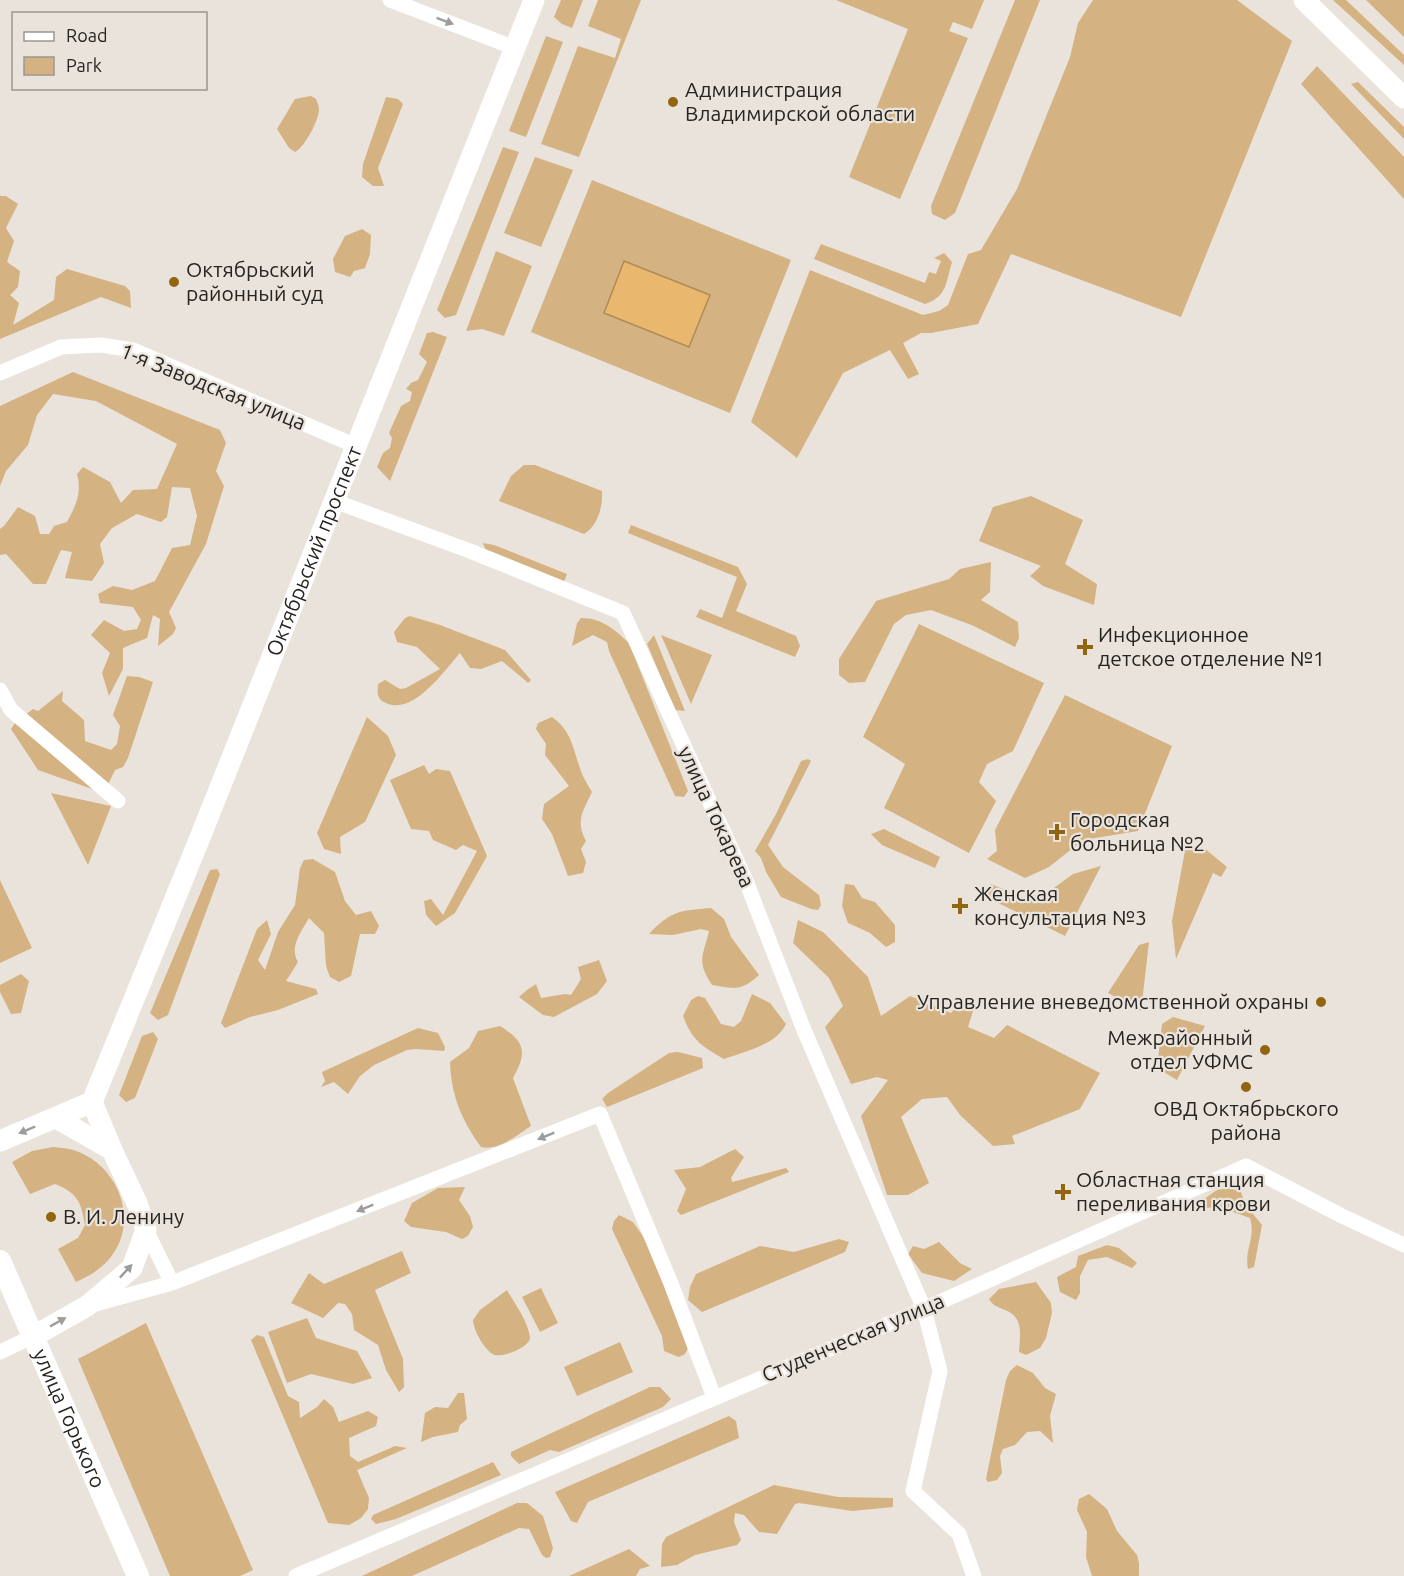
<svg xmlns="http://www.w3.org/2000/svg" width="1404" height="1576" font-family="Ubuntu,sans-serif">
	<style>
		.green { fill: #d5b282 }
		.water { fill: #e9b76e; stroke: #ae8b57; stroke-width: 1.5 }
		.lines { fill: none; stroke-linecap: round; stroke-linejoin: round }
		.street { stroke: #fff; stroke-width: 15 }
		.secondary { stroke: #fff; stroke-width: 21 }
		.primary { stroke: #fff; stroke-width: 22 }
		.oneway { fill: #9d9c9b }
		.poi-dot { fill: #926511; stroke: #e9e3db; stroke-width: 2 }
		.labels { text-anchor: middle; stroke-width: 4.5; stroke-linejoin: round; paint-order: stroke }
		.poi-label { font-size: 21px; fill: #262421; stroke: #e9e3db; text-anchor: start }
		.street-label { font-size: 21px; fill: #262421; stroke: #e9e3db }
	</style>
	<rect width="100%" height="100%" fill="#e9e3db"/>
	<path class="green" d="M561,0H583L572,28L562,24L554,17Z
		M598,0H641L579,157L541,144L578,46L615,58L621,39L588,26Z
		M836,0H984L972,29L953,22L949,31L968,38L900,199L849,177L908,29Z
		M1015,0H1040L955,213L945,220L932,214L931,206Z
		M1093,0H1237L1292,41L1181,317L1011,254L978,324L931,333H921L903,343L919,374L908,379L890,350L843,373L797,458L751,422L810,270L923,315L939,311L948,305L968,254L981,250L1017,189L1070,57L1078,23Z
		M1333,0H1346L1404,55V65Z
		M1366,0H1404V37Z
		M546,36L563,42L526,137L509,131Z
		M1317,66L1404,157V199L1301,84Z
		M1358,82L1404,127V139L1351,84Z
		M311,96L316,99C317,102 319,105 319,109C319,120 305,147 295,152L289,148L277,129L295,99Z
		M386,97L398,99L403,104L378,168L384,186H373L362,177L363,164Z
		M503,147L519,152L456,315L445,318L437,310Z
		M535,157L573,170L541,247L504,233Z
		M592,180L791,260L730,413L531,332Z
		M0,196H6L18,204L6,228L14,241L7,262L20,271L18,287L10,295L19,303L13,325L54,300L56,277L67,269L125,286L130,291L131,308L101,297L0,339Z
		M362,229L371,235L370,254L365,268L354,271L350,277L335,272L333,259L345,236Z
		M821,244L925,283L929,272L936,274L941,261L934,258L944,253L952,262C946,282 947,297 925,304L814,259Z
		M496,251L532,266L504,336L482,329L466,331Z
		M433,332L447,337L390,481L377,467L383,453L390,448L392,438L389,433L401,406L410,401L412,392L406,389L411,383L418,380L427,362L419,354L427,333Z
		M73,372L220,430L226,443L216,471L224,486L206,544L169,612L176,628L173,634L158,646L160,619L153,615L147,638L123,648V669L109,696L102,673L110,653L91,635L104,620L124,631L137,629L141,620L133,607L100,603L98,594L113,586L132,590L155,581L172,548L190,545L197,516L190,488L172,487L167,517L161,522L137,514L112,528L100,544L104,563L92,581L65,578L72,552L61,550L46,584H33L6,554L0,555V529L4,526L18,507L35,516L40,534H49L54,526L67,522C76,505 82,493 77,474L83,467L110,482L121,503L133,490L157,489L177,444L96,401L53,394L37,415L28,445L6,471L0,486V406Z
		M524,465H535L602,491C603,506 598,526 584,534L499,501L511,476Z
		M1031,496L1083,520L1065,564L1097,584L1094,605L1043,586L1030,576L1041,566L979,541L993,507Z
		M631,525L738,567L747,584L736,611L796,636L800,646L795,657L696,617L700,609L722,618L737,577L628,533Z
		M483,543L494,545L567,574L563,584L486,551Z
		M991,562L990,592L981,600L1018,622L1019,638L1015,647L974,626L931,610L906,615L894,624L865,682L849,683L839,675V659L876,601L949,579L960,569Z
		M410,616L440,625L505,650L531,680L528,683L526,681L502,661L481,669L470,668L460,653C445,670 413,716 386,703C377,699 377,694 378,684L385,680L400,689L406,688L440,669L417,647L397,642L394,632L405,618Z
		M581,618C602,618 614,629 629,643L688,791L684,797L675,796L609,651L607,642L593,635L572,646L577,623Z
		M919,624L1044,683L1013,751L987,764L979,782L996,801L969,853L884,808L905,764L863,737Z
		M654,635L685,711L675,710L647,644Z
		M661,635L712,655L691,704Z
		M127,676L139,677L153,682L128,758L123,767L115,770L106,789L98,791L38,770L11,729L15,723L33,709L38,711L63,691L62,701L84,720L85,741L111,750L117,744L120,726L113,715Z
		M1065,695L1172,746L1138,831L1083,840L1049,867L1025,878L987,859L997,851L995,830Z
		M367,717L388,736L396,755L365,822L340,837L341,854L324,849L317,833Z
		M552,717C572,731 573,749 581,771C583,778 588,785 592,792C583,811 575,821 586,841L581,849L586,862L583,873L568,876L552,834L542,819L544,804L569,786L545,755L546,744L536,729L538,723Z
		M808,759L811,761L768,845L783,867L819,895L821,905L818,910L811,909L781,897L766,872L761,858L755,851L776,814L801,761Z
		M424,765L429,774L436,769L450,771L487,856L455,913L436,926L426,915L424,901L431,899L443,915L477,851L463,845L456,850L433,840L429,831L411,829L390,780Z
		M51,793L111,806L88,865Z
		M884,829L940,857L935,868L882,845L871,834Z
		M1186,845L1204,848L1227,867L1221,877L1213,873L1176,959L1172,921Z
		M313,859L335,872L345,901L356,915L371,911L379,926L375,934H360L351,976L339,982L330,977L326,966L324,933L309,918C301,932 289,947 298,962L286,981L316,989L318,994L278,1010L250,1017L225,1028L221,1023L257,929L267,920L271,934L258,960L265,970L278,932L295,905L300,868L304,860Z
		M1101,866L1065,936L982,895L991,884L1023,898L1047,893L1073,874Z
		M217,869L220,874L168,1015L158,1020L150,1013L210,870Z
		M0,880L32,948L0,963Z
		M845,884L854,885L862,898L875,902L895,925V942L886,947L870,933L848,923L842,906Z
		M711,908L724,919L731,937L759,975C742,991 735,989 712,985C696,960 703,957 709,931L701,929L673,935L649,934C672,910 679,911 711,908Z
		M798,920L823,932L868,977L881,1016L910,996L951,1013L963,999L973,1011L968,1027L994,1038L1007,1025L1100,1073L1080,1109L1012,1136L1015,1144L993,1146L960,1115L947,1097L922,1099L901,1117L929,1183L908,1195H887L861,1116L888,1080L877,1077L851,1084L825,1027L843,1006L829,978L793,943Z
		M1149,942L1141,1011L1108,993L1139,945Z
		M599,960L607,981L597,994L554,1017L543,1015L519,997L527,990L536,984L541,998L565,994L571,995L581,979L578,967Z
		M21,974L29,981L21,1013L11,1014L0,992V985Z
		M752,994L770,1003L786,1024C776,1045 746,1051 724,1059C702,1046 693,1042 683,1016L691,1000L698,996L705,998L721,1024L734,1027L741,1021Z
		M1173,1017L1205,1026L1177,1080L1157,1068L1162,1024Z
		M500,1026C526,1042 527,1053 513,1078L531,1126C517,1135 499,1151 481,1147C462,1121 451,1095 450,1062L469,1048L478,1031Z
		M418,1028L438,1033L445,1047L444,1051L416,1049L407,1050L374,1065L360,1076L348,1094L334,1082L321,1087L325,1081L322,1072Z
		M153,1032L158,1039L135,1098L126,1102L119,1095L142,1036Z
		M678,1052L702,1058L703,1068L607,1107L602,1099L608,1093L669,1053Z
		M53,1147C61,1148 69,1148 76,1151C119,1166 140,1222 110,1258C100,1270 89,1276 76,1282L58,1249L78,1238L85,1225C81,1201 77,1193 55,1184L30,1194L12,1162L32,1151Z
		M735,1149L744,1157L731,1178L732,1182L786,1168L789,1172L681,1215L677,1211L686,1189L674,1170L700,1167Z
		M465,1187L459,1200L470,1216L473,1227L468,1236L462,1239L446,1232L411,1227L404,1221L412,1203L438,1188Z
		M1230,1188L1241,1192L1245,1204L1262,1225L1254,1267L1248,1269C1244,1249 1256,1238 1250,1218L1219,1207L1206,1208L1201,1201L1217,1190Z
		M619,1215L633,1222L652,1249L689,1346L685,1354L679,1357L664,1351L662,1336L612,1229L614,1221Z
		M839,1239L849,1242L845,1252L702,1312L688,1300L690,1287L696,1274L760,1246L794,1252Z
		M939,1242L960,1263L972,1269L954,1281L922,1273L908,1254L913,1246L924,1249Z
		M1107,1245L1119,1248L1137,1263L1132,1268L1107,1257L1088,1260L1080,1276V1293L1076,1300L1060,1292L1057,1277L1076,1267L1078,1256Z
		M402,1251L411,1273L375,1290L403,1359L404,1387L399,1392L386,1370L378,1345L354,1330L352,1314L345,1304L338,1303L323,1318L291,1303L309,1273L324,1284Z
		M1036,1282L1051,1303L1052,1313L1046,1338L1040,1348L1026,1355L1019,1352C1020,1335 1024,1317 1005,1310C998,1307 993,1306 989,1299L999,1289Z
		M541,1288L558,1323L540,1332L522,1297Z
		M507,1290C514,1303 528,1321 530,1337C531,1347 504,1357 495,1355C485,1352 473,1329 473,1320L480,1310Z
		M307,1318L316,1338L357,1351L372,1378L353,1384L311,1374L287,1383L268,1332Z
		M146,1323L253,1570L240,1576H170L78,1359Z
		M257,1335L264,1337L288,1396L299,1402L300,1418L317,1407L324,1399L333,1407L339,1422L368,1411L378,1417L376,1426L349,1438L350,1456L358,1462L395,1446L407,1448L357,1470L369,1498L368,1509L361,1518L349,1525L328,1523L251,1340Z
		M620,1342L633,1372L577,1396L564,1367Z
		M1017,1365L1033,1373L1045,1388L1056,1394L1050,1416L1053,1443L1040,1431L1027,1432L1015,1445L1003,1449L1000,1456L1002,1473L997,1480L988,1482L986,1479L1006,1380L1010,1371Z
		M650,1387H660L671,1399L663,1407L559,1452L550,1450L519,1464L511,1456V1452Z
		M458,1393H464L467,1419L460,1425L458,1432L433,1437L421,1442L425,1413L435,1407L448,1408Z
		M729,1416L736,1421L739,1438L588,1502L577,1523L571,1521L555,1492Z
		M493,1462L501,1475L396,1519L376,1524L371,1519L373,1515Z
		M774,1485L838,1497L893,1498V1507L852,1511L799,1503L795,1504L777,1534L759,1532L744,1515L735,1513L734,1522L741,1540L737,1545L695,1555L677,1565L661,1567L662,1544L666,1537Z
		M1089,1494L1107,1509L1117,1531L1137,1555L1139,1563V1576H1092L1086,1557L1087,1532L1077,1510L1079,1499Z
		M517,1503H527L543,1516L553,1548L550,1557L546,1558L542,1555L529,1529L519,1528L412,1576H362Z
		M629,1549L650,1566L640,1569L636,1576H569Z"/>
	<path class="water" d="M624,261L710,295L689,347L604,313Z"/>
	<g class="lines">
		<path class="street" d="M390,0L515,48
			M0,373L61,347L101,345L133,350L356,446
			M334,501L470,551L623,613L746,881L804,1030L924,1309L940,1371L913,1491L959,1534L974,1576
			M0,690L11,710L118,801
			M146,1230L172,1283
			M92,1305L172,1283L600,1114L670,1281L714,1397
			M0,1352L34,1336
			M296,1576L924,1309L1246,1166L1342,1216L1404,1245"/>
		<g class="secondary">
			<path d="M1304,0L1404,98"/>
			<path id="s1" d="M92,1102L199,840L534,0"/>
			<path d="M56,1118L112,1150"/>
			<path d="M0,1141L92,1102"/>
			<path d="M34,1336L87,1306L132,1268L146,1230L137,1203L112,1150L92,1102"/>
		</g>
		<path class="primary" id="s2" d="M0,1261L138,1576"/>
	</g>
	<defs><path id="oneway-solid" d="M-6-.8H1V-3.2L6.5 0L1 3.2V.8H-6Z" transform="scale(1.5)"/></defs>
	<g class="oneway">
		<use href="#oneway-solid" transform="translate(445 21) rotate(21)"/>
		<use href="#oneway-solid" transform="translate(27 1130) rotate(157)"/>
		<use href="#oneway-solid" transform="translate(546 1136) rotate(158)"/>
		<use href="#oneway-solid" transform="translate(365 1208) rotate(158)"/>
		<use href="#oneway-solid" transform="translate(126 1271) rotate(-47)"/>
		<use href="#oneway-solid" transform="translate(58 1322) rotate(-29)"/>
	</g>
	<g class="poi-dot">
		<circle cx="673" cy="102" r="6"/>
		<circle cx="174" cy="282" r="6"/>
		<path d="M1082 638h6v6h6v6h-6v6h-6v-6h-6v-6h6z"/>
		<path d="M1054 823h6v6h6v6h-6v6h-6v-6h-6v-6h6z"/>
		<path d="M957 897h6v6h6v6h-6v6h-6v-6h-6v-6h6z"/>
		<circle cx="1321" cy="1002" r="6"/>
		<circle cx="1265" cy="1050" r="6"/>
		<circle cx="1246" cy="1087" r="6"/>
		<path d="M1060 1183h6v6h6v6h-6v6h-6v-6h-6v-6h6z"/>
		<circle cx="51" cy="1217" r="6"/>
	</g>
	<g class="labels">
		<g class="poi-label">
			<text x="685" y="97">Администрация<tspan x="685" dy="24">Владимирской области</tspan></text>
			<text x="186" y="277">Октябрьский<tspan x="186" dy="24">районный суд</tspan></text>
			<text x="1098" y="642">Инфекционное<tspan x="1098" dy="24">детское отделение №1</tspan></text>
			<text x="1070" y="827">Городская<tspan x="1070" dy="24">больница №2</tspan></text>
			<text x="974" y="901">Женская<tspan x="974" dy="24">консультация №3</tspan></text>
			<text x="1309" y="1009" text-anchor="end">Управление вневедомственной охраны</text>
			<text x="1253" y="1045" text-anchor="end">Межрайонный<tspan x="1253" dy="24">отдел УФМС</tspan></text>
			<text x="1246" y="1116" text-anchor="middle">ОВД Октябрьского<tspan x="1246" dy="24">района</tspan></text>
			<text x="1076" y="1187">Областная станция<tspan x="1076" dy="24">переливания крови</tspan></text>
			<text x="63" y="1224">В. И. Ленину</text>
		</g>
		<g class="street-label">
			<text transform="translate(213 387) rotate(22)" y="7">1-я Заводская улица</text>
			<text dy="7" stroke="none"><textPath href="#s1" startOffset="594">Октябрьский проспект</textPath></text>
			<text transform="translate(716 817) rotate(65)" y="7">улица Токарева</text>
			<text transform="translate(853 1338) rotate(-23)" y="7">Студенческая улица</text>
			<text dy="7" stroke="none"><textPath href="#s2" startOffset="172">улица Горького</textPath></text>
		</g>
	</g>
	<rect x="12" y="12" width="195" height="78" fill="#e9e3db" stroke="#9b9791" stroke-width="1.5"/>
	<rect x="24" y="32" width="30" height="9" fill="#ffffff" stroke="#9b9791" stroke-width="1.5"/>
	<text x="66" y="42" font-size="18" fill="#262421">Road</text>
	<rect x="24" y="57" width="30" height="18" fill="#d5b282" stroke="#9b9791" stroke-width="1.5"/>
	<text x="66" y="72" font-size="18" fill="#262421">Park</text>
</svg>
